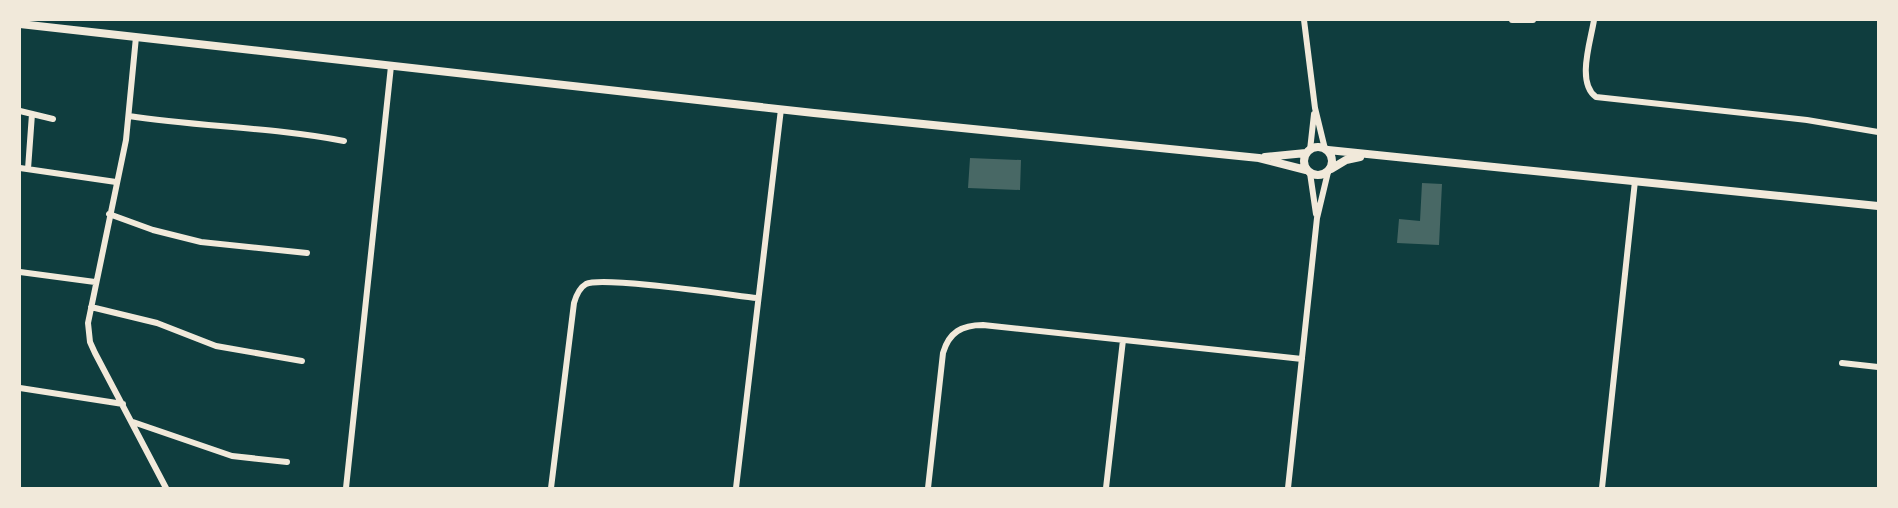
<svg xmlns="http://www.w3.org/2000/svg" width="1898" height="508" font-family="'Exo 2',sans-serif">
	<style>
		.building { fill: #486865 }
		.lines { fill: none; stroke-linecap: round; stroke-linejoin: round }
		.minor { stroke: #f1e9da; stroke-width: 6 }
		.tertiary { stroke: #f1e9da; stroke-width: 8 }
	</style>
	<rect width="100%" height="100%" fill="#0f3d3e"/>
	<path class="building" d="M970,158L1021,160L1020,190L968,188Z
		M1422,183L1442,184L1439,245L1397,243L1399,219L1420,221Z"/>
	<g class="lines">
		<path class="minor" d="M1304,20L1315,108L1325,149
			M1512,20H1533
			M1594,20C1591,40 1576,83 1596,97L1807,120L1878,132
			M136,37L126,140L88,323L90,342L95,353L166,488
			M20,111L53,119
			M129,116C200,127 272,127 344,141
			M1310,150L1314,114
			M20,168L116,182
			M28,169L32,114
			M1310,173L1316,214
			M109,214L153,230L201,242L307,253
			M20,272L95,282
			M91,307L157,323L216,346L302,361
			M1842,363L1878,367
			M20,388L123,404
			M133,422L232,456L287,462
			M346,488L391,66
			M551,488L574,303C576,296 579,288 586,284C603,276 730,295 757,298
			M736,488L781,109
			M928,488L943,353C949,332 962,325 983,325L1302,359
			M1106,488L1123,340
			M1288,488L1317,218L1328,172
			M1602,488L1635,181"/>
		<path class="tertiary" d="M20,24L814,113L1259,158L1306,170
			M1304 161a14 14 0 1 1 28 0a14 14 0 1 1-28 0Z
			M1328,150L1878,206
			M1265,157L1306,153
			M1331,169L1346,160L1360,157"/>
	</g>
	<rect width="1898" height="508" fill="none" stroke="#f1e9da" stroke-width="42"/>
</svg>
